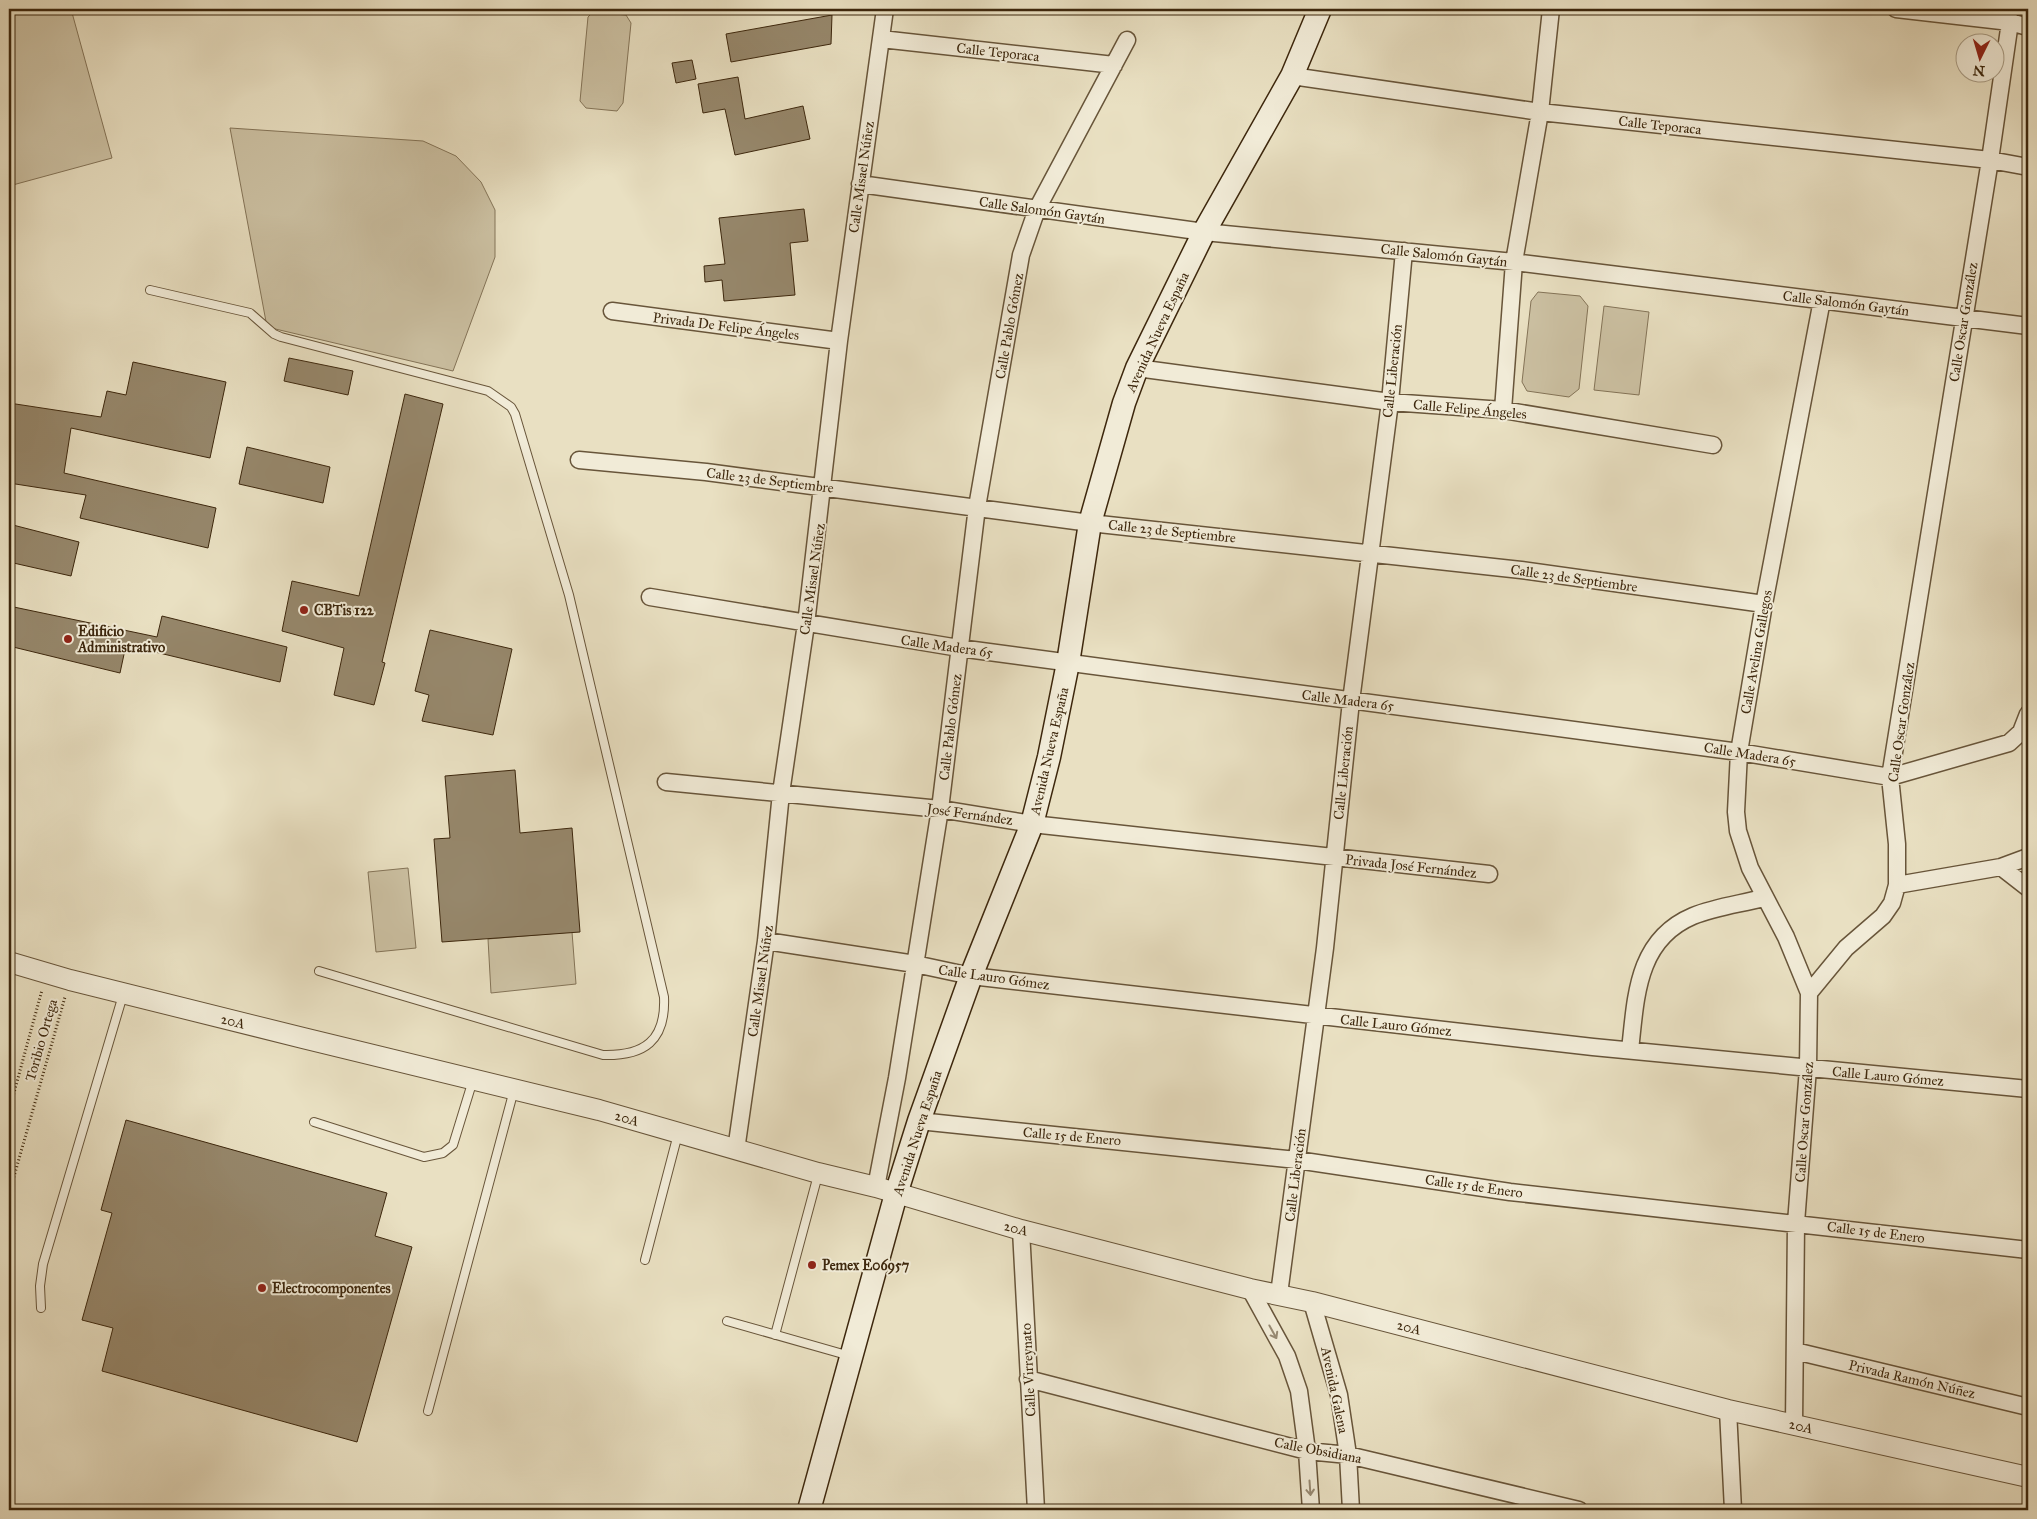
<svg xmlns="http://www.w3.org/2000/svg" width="2037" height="1519" font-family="'IM FELL Great Primer',serif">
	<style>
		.green { fill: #ccc1a3; stroke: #847458 }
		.building { fill: #96876b; stroke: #3d270d }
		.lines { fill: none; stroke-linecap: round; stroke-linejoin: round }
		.service-casing { stroke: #68553a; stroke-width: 10 }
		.minor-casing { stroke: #68553a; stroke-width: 19 }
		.tertiary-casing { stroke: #68553a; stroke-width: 22 }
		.secondary-casing { stroke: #3d270d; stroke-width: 25 }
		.path { stroke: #3d270d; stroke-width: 3; stroke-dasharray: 1 2.5; stroke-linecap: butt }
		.service { stroke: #f1ebd7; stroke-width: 8 }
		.minor { stroke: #f1ebd7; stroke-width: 16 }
		.tertiary { stroke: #f1ebd7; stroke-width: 20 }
		.secondary { stroke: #f1ebd7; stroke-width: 22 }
		.oneway { stroke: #978972 }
		.poi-dot { fill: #8f2418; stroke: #f1ebd7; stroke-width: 2 }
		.labels { text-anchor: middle; stroke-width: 4; stroke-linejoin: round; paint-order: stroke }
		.street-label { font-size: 14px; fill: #3d270d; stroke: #f1ebd7 }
		.poi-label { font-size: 14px; font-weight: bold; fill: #3d270d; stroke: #f1ebd7; text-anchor: start }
	</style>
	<rect width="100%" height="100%" fill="#e9e0c2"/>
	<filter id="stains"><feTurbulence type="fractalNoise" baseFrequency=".004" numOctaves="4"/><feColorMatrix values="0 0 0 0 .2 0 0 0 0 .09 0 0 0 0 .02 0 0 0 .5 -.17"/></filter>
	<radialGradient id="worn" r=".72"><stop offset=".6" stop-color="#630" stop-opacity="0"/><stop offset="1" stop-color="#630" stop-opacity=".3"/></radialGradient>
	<path class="green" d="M9,9H71L112,158L9,186Z
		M593,12L626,15L631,23L623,103L617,111L586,108L580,101L588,17Z
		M230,128L423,141L456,156L481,182L495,210V257L453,371L267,327Z
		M1538,292L1580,296L1588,306L1579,389L1569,397L1527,391L1522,382L1531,301Z
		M1604,306L1649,312L1639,395L1594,390Z
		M408,868L416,948L376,952L368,872Z
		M572,932L576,984L491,993L488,939Z"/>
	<path class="building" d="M832,15L831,44L731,62L726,34Z
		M692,60L696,79L676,83L672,63Z
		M738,77L745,119L803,106L810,139L735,155L725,109L703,113L698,84Z
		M804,209L808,241L790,243L795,295L724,301L722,280L705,282L704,266L725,264L719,218Z
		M289,358L353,371L348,395L284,381Z
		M133,362L226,382L210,458L71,428L64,473L216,508L208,548L80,518L86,495L9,483V403L101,417L107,391L126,395Z
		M405,394L443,404L382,662L385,663L374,705L334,695L344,648L282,631L292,581L359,596Z
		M247,447L330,467L323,503L239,484Z
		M9,524L79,542L71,576L9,562Z
		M9,606L157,637L162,616L287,647L280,682L126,645L120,673L9,646Z
		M430,630L512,649L493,735L422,721L429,695L415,691Z
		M515,770L520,833L572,828L580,932L442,942L434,839L450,838L445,776Z
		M126,1120L387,1193L375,1236L412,1247L357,1442L102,1371L113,1328L82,1320L112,1213L101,1210Z"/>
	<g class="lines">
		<defs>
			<path id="service" d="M150,290L250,313L274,334L281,337L488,391L511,407L515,414L569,595L664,997C666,1041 644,1056 603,1055L319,971
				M314,1122L424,1157L443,1153L453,1145L473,1080
				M645,1260L678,1134
				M41,1308L40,1286L43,1264L123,995
				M727,1321L850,1356
				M775,1335L818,1175
				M428,1411L514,1090"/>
			<path id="minor" d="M1896,9L2010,22L2028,27
				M881,39L1114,65
				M1292,76L1540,112L1990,160L2028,167
				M860,184L1204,232L1514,262L2028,326
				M612,311L839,341
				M1137,368L1390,402L1503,410L1713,445
				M1503,410L1514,262L1540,112L1551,9
				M579,460L706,472L1090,523L1521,570L1764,604
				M650,597L959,648L1739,752L1890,777L2009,743L2021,732L2028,714
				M666,782L940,809L1032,824L1489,874
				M2001,867L2028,888
				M1897,885L2001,867L2028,857
				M766,941L915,964L971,976L1593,1047L2028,1089
				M1809,993L1786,937L1750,868L1738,831L1736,812L1739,752L1764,604L1822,300
				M1630,1050C1636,998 1636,940 1693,916C1715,907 1740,904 1763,898
				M919,1121L1297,1160L1510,1192L2028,1250
				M736,1150L766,941L781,793L806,624L839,341L885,9
				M876,1187L897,1078L940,809L977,507L1021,255L1037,209L1127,40
				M1021,1230L1036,1510
				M1250,1289L1287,1356L1299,1391L1307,1451L1311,1510
				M1279,1294L1325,948L1351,701L1390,402L1404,251
				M1312,1302L1339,1395L1348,1455L1351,1510
				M1795,1351L2028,1407
				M1028,1379L1307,1451L1348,1455L1579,1510
				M1728,1410L1733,1510
				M1794,1425L1796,1223L1808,1068L1809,993L1846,948L1883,916L1892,903L1897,885V844L1890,777L1990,160L2010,22L2007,9"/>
			<path id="tertiary" d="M9,962L70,980L303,1038L599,1110L818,1173L876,1187L1021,1230L1250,1289L1312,1302L1728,1410L2028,1477"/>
			<path id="secondary" d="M809,1510L896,1194L919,1121L971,976L1032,824L1049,757L1068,663L1090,523L1124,403L1137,368L1204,232L1292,76L1320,9"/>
		</defs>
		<use href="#service" class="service-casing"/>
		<use href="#minor" class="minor-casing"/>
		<use href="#tertiary" class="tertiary-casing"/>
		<use href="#secondary" class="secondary-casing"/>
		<path class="path" d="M9,1111L42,990
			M9,1194L65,997"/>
		<use href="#service" class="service"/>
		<use href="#minor" class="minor"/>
		<use href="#tertiary" class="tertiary"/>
		<use href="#secondary" class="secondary"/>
	</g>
	<defs><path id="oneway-shaft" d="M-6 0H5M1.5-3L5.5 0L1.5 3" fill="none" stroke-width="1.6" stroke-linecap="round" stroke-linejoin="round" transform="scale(1.25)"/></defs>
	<g class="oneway">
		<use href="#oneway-shaft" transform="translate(1273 1332) rotate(61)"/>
		<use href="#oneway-shaft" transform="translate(1310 1488) rotate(86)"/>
	</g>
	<g class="poi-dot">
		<circle cx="304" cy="610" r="5"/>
		<circle cx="68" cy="639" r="5"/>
		<circle cx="812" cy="1265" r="5"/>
		<circle cx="262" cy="1288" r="5"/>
	</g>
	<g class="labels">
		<g class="street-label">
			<text transform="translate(998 52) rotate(6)" y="5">Calle Teporaca</text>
			<text transform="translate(1660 125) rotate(6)" y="5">Calle Teporaca</text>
			<text transform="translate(861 177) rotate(-82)" y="5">Calle Misael Núñez</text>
			<text transform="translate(1042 210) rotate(8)" y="5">Calle Salomón Gaytán</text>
			<text transform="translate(1444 255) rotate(6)" y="5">Calle Salomón Gaytán</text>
			<text transform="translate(1846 303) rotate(7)" y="5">Calle Salomón Gaytán</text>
			<text transform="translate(1963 322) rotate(-81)" y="5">Calle Oscar González</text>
			<text transform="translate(726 326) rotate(7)" y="5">Privada De Felipe Ángeles</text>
			<text transform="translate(1009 326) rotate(-80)" y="5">Calle Pablo Gómez</text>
			<text transform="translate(1157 332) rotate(-65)" y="5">Avenida Nueva España</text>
			<text transform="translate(1392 371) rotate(-84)" y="5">Calle Liberación</text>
			<text transform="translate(1470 409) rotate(5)" y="5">Calle Felipe Ángeles</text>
			<text transform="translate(770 480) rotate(7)" y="5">Calle 23 de Septiembre</text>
			<text transform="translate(1172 531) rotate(6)" y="5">Calle 23 de Septiembre</text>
			<text transform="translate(1574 578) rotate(8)" y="5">Calle 23 de Septiembre</text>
			<text transform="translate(812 579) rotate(-82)" y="5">Calle Misael Núñez</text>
			<text transform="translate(947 646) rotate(8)" y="5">Calle Madera 65</text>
			<text transform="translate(1756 652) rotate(-80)" y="5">Calle Avelina Gallegos</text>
			<text transform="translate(1348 700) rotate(7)" y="5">Calle Madera 65</text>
			<text transform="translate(1901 722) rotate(-82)" y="5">Calle Oscar González</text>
			<text transform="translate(950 727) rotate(-83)" y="5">Calle Pablo Gómez</text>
			<text transform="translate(1049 751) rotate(-77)" y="5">Avenida Nueva España</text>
			<text transform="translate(1750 754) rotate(9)" y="5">Calle Madera 65</text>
			<text transform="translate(1343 773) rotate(-84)" y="5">Calle Liberación</text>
			<text transform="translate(970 814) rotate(8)" y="5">José Fernández</text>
			<text transform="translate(1411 866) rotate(6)" y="5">Privada José Fernández</text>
			<text transform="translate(994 977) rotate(8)" y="5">Calle Lauro Gómez</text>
			<text transform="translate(760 981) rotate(-82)" y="5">Calle Misael Núñez</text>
			<text transform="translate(233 1021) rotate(14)" y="5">20A</text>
			<text transform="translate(1396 1025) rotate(6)" y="5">Calle Lauro Gómez</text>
			<text transform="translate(41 1040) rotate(-74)" y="5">Toribio Ortega</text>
			<text transform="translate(1888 1076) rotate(5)" y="5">Calle Lauro Gómez</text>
			<text transform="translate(627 1118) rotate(17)" y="5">20A</text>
			<text transform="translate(1804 1122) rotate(-86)" y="5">Calle Oscar González</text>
			<text transform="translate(917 1133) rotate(-72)" y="5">Avenida Nueva España</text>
			<text transform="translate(1072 1136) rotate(5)" y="5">Calle 15 de Enero</text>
			<text transform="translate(1295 1175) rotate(-83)" y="5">Calle Liberación</text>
			<text transform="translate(1474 1186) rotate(8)" y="5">Calle 15 de Enero</text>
			<text transform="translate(1016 1228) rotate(15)" y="5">20A</text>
			<text transform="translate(1876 1232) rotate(7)" y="5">Calle 15 de Enero</text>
			<text transform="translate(1409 1327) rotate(15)" y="5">20A</text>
			<text transform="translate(1028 1370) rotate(-93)" y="5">Calle Virreynato</text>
			<text transform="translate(1912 1379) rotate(13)" y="5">Privada Ramón Núñez</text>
			<text transform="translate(1335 1390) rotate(78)" y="5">Avenida Galena</text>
			<text transform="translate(1801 1426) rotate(13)" y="5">20A</text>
			<text transform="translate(1318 1450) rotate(11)" y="5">Calle Obsidiana</text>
		</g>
		<g class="poi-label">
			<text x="314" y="615">CBTis 122</text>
			<text x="78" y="636">Edificio<tspan x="78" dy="16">Administrativo</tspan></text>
			<text x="822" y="1270">Pemex E06957</text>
			<text x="272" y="1293">Electrocomponentes</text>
		</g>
	</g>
	<rect width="2037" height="1519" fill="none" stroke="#e9e0c2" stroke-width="30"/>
	<rect x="10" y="10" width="2017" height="1499" fill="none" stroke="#3d270d" stroke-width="2.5"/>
	<rect x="15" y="15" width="2007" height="1489" fill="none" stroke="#3d270d"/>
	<g transform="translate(1980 58) rotate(185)"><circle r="24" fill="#f1ebd7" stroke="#a99d86"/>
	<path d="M0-4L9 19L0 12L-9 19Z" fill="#8f2418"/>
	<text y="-8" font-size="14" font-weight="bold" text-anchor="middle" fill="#3d270d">N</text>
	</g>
	<rect width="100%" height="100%" filter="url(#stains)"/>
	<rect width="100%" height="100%" fill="url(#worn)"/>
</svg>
